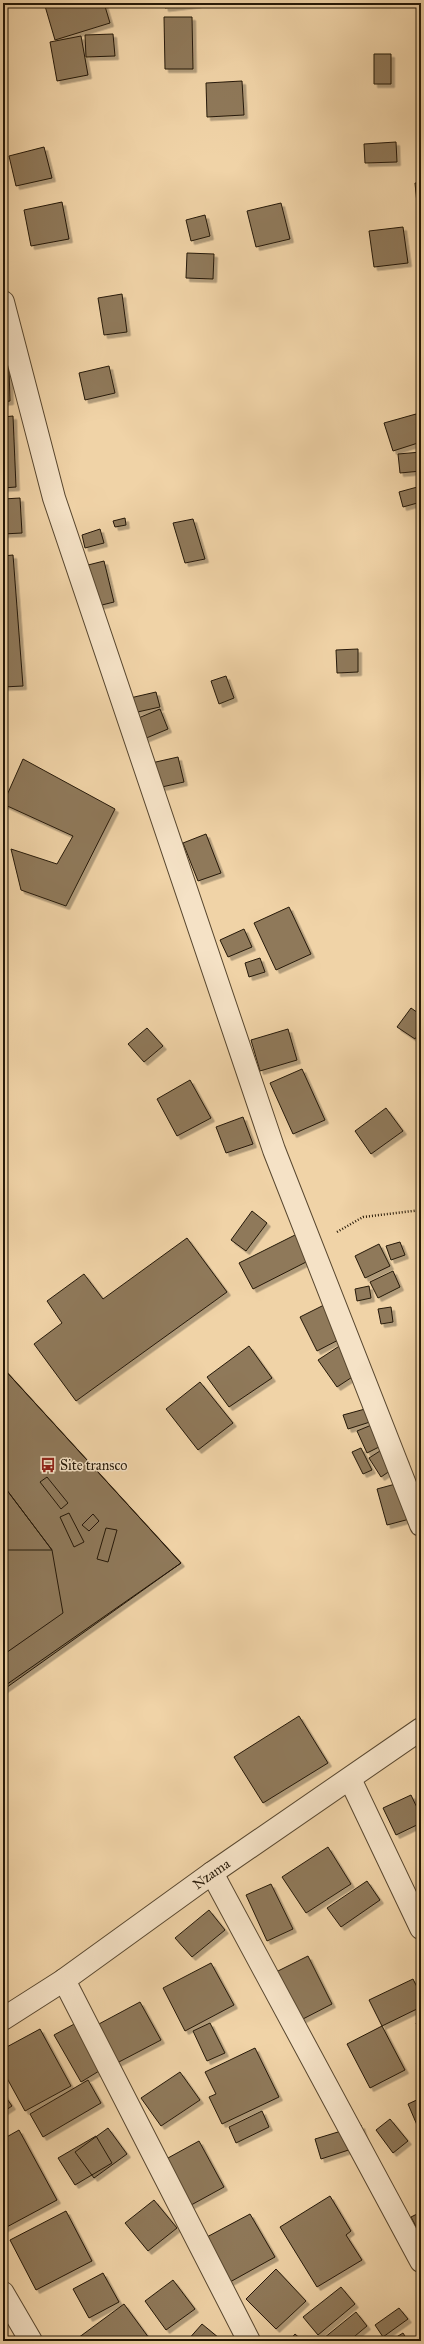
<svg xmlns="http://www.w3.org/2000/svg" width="424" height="2344" font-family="'IM FELL Great Primer',serif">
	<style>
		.building { fill: #8f795a; stroke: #251807; filter: url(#shadow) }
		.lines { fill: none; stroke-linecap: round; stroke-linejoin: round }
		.street-casing { stroke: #58472f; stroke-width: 24 }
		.path { stroke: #251807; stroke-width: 2.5; stroke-dasharray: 1 2; stroke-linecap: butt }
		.street { stroke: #f5e2c6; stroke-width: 22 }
		.labels { text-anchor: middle; stroke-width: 3; stroke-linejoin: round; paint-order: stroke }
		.poi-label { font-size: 14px; fill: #251807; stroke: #f5e2c6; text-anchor: start }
		.street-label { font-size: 14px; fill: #251807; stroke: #f5e2c6 }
	</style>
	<defs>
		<filter id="shadow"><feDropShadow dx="3.5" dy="3.5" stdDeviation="0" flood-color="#0004"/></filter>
	</defs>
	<rect width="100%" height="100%" fill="#f0d3a7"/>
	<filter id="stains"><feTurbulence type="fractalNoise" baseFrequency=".005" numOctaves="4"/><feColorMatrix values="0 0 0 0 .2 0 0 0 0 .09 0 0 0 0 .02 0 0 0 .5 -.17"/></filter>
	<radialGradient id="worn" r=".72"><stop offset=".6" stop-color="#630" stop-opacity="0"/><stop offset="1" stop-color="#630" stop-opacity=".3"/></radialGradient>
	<path class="building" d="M54,3H104L110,23L55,40L45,6Z
		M164,3H198V4L165,8Z
		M164,17H192L193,69H165Z
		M113,34L115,56L86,57L85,35Z
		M81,36L88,75L57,81L50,42Z
		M374,54H391V84H374Z
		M242,81L244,115L207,117L206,83Z
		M396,142L397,162L365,163L364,144Z
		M44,147L52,178L16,186L9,156Z
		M415,183H421V224H419Z
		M62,202L69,239L31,246L24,210Z
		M281,203L290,239L256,247L247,211Z
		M205,215L210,236L191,241L186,220Z
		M403,227L408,263L374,267L369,231Z
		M187,253L214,254L213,279L186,278Z
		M122,294L127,332L104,335L98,298Z
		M109,366L115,393L85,400L79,373Z
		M3,368H9L10,401L3,402Z
		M416,414L421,432V442L393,451L384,423Z
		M13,416L16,487L3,488V417Z
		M421,452V471L400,473L398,454Z
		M421,486V502L403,507L399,492Z
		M20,498L22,533L3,534V499Z
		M125,518L126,525L115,527L113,521Z
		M193,519L205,559L185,563L173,523Z
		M100,529L104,543L85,548L82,535Z
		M13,555L23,686L3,687V556Z
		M104,561L114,602L94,607L84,566Z
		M358,649V672L337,673L336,650Z
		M226,676L234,698L219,704L211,681Z
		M156,692L160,707L133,713L130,698Z
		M160,709L168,729L144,739L136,719Z
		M178,757L184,782L153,789L147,764Z
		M23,759L115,809L66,906L21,890L11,849L57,864L73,836L3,804Z
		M206,834L221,873L198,881L183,843Z
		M289,907L311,954L276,970L254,923Z
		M244,929L252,947L228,957L220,940Z
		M260,958L265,972L249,977L245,963Z
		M411,1008L421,1015V1029L415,1039L397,1027Z
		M147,1028L163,1046L144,1062L128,1044Z
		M288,1029L297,1060L260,1071L251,1040Z
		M302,1069L325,1120L293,1134L270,1083Z
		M190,1080L211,1118L177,1136L157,1099Z
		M386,1108L403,1131L371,1154L355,1131Z
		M243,1117L253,1144L226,1153L216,1127Z
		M252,1211L267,1223L246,1251L231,1240Z
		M297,1234L310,1260L253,1289L239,1263Z
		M187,1238L227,1292L76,1401L34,1344L62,1323L47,1301L84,1274L103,1299Z
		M400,1242L405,1255L391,1260L386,1246Z
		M379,1244L390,1266L365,1278L355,1256Z
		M393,1271L400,1287L378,1298L370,1282Z
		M369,1286L371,1298L357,1301L355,1289Z
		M326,1304L344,1337L317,1351L300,1317Z
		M391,1307L393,1322L381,1324L378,1309Z
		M344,1343L363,1370L337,1387L318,1360Z
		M249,1346L272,1378L229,1407L207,1377Z
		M3,1368L181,1563L3,1687Z
		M3,1368L181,1563L3,1690Z
		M200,1382L233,1423L198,1450L166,1409Z
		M365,1409L370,1422L348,1429L343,1415Z
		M374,1424L383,1445L367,1453L357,1431Z
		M394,1442L406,1460L381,1477L369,1458Z
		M361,1448L372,1470L363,1474L352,1452Z
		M47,1477L68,1503L61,1509L40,1482Z
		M414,1479L421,1516L387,1525L377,1489Z
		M3,1485L52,1550L63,1613L3,1655Z
		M3,1485L52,1550H3Z
		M69,1513L84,1542L74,1547L60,1517Z
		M93,1514L99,1521L89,1531L82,1525Z
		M106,1528L117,1530L108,1562L97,1559Z
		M299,1716L328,1763L263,1803L234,1757Z
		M411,1795L421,1816V1823L396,1835L383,1808Z
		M328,1847L351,1884L306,1913L282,1877Z
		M367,1881L380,1900L341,1927L327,1908Z
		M271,1884L293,1929L267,1941L246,1895Z
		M209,1910L225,1930L192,1957L175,1938Z
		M308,1956L332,2004L301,2020L276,1972Z
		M211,1963L234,2005L185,2031L163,1988Z
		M413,1979L421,1995V2007L382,2026L369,2000Z
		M140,2002L161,2040L117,2063L97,2025Z
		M421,2020V2033L416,2023Z
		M78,2022L104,2068L81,2082L54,2035Z
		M210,2023L225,2053L207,2061L193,2031Z
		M382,2026L405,2070L370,2088L347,2044Z
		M40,2029L71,2086L25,2111L3,2071V2049Z
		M255,2048L279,2097L222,2124L209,2097L216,2094L205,2072Z
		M180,2072L200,2100L161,2126L141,2098Z
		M88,2080L101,2103L43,2137L30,2114Z
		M3,2093L12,2106L3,2112Z
		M421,2098V2123L417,2125L408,2104Z
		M262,2111L269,2127L236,2143L229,2127Z
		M390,2119L408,2141L393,2153L376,2130Z
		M361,2125L367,2144L321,2159L315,2139Z
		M108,2128L127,2154L94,2178L75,2152Z
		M19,2130L57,2200L3,2229V2139Z
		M96,2136L112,2163L75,2185L58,2158Z
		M199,2141L224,2187L182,2210L157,2164Z
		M330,2196L351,2231L346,2235L362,2260L317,2287L280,2227Z
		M154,2200L177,2228L148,2251L125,2223Z
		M66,2211L92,2261L36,2290L10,2240Z
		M421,2212V2236L411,2217Z
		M250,2214L275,2257L230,2282L205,2238Z
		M276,2269L306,2301L276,2329L246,2299Z
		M103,2273L119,2302L89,2318L73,2289Z
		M173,2280L195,2309L166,2330L145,2301Z
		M341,2287L355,2304L318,2335L303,2317Z
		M124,2304L149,2338L145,2341H80L78,2338Z
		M399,2308L408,2319L383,2337L375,2325Z
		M356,2312L367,2326L349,2341H327L324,2338Z
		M202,2324L219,2338L216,2341H187Z
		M403,2333L408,2341H390Z
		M295,2334L303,2341H289Z"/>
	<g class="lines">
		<defs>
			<g id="street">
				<path d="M3,302L54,498L274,1150L421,1525"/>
				<path d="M350,1779L421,1928"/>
				<path d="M212,1873L421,2261"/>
				<path d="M64,1980L249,2341"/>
				<path id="s1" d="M3,2019L64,1980L212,1873L421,1729"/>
				<path d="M3,2293L31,2341"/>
			</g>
		</defs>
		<use href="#street" class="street-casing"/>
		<path class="path" d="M337,1232L363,1217L421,1210"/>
		<use href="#street" class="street"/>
	</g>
	<defs>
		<symbol id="bus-bare" viewBox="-9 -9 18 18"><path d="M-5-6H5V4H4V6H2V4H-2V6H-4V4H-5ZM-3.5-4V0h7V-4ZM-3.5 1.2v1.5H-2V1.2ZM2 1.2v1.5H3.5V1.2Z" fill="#8f2418" stroke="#f5e2c6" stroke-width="2.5" paint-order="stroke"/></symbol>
	</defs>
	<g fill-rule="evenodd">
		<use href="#bus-bare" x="37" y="1454" width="22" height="22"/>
	</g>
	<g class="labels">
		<g class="poi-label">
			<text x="60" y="1470">Site transco</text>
		</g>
		<g class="street-label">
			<text dy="5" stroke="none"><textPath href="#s1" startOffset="254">Nzama</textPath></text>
		</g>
	</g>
	<rect width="424" height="2344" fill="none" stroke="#f0d3a7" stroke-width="16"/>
	<rect x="4" y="4" width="416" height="2336" fill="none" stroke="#251807" stroke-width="2"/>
	<rect x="8" y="8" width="408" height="2328" fill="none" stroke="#251807"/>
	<rect width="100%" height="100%" filter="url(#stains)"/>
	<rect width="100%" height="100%" fill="url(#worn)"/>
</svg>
